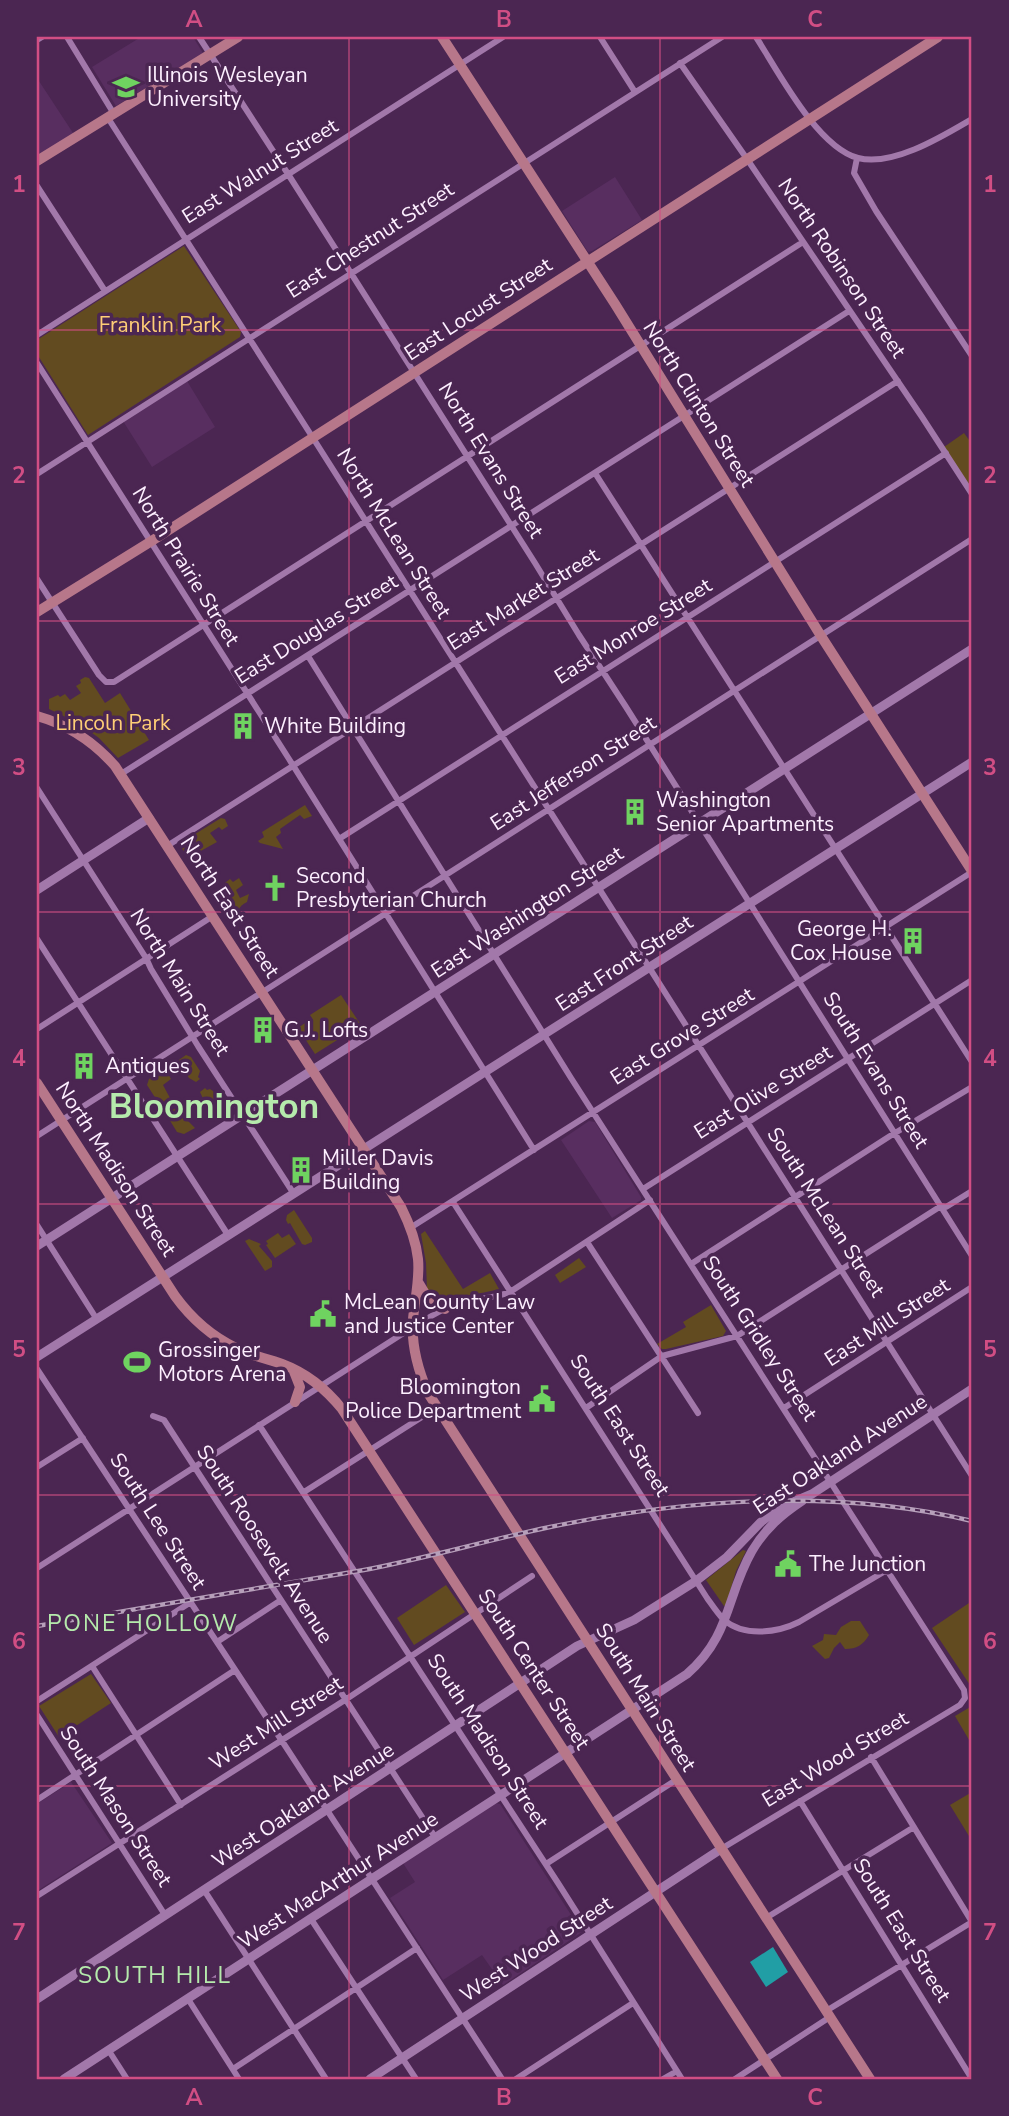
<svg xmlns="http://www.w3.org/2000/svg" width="1009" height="2116" font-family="'Nunito Sans',sans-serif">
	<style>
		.built { fill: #582e60 }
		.green { fill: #624b20 }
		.water { fill: #219ea5 }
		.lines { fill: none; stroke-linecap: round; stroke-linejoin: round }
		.street { stroke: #a278aa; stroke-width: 6 }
		.secondary { stroke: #a278aa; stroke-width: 9 }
		.primary { stroke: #b7778a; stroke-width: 10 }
		.rail-casing { stroke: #b69fba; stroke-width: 4.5 }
		.rail { stroke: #4b2652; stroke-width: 2; stroke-dasharray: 5; stroke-linecap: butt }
		.grid { fill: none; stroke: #d14e84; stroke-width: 2; stroke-opacity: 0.55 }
		.labels { text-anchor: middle; stroke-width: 7; stroke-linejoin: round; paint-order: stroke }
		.poi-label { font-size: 21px; fill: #fdefff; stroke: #4b2652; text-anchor: start }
		.street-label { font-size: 21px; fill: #fdefff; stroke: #4b2652 }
		.park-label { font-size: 21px; fill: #fece76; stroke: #4b2652 }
		.neighbourhood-label { font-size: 23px; letter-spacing: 2px; fill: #b5eaac; stroke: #4b2652 }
		.town-label { font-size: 35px; font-weight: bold; fill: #b5eaac; stroke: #4b2652 }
		.neatline { fill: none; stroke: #d14e84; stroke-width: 2.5 }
		.grid-label { font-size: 23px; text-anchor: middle; font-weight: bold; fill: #d14e84 }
	</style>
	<rect width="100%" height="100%" fill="#4b2652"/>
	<path class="built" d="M141,37H193L203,53L116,106L92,67Z
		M37,78L75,136L37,159Z
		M615,177L642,220L592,251L588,252L562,211Z
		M187,381L215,427L152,467L123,421Z
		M589,1121L595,1122L641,1197V1200L612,1218L561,1140Z
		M71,1782L112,1843L37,1891V1804Z
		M495,1803L500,1804L582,1932L503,1985L482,1955L443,1980L390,1898L415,1882L403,1863Z"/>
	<path class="green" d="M184,246L241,332L240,337L88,435L37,354V340Z
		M964,433L972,444V489L944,447Z
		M85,677L89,678L105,703L120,693L149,740L118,758L99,738L78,723L49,709V699L58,695L60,697L65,694L70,700L81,693L76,686L81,683L80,680Z
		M305,805L312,816L304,819L300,815L280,829L281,833L276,837L283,849L260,843L258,841L264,837L262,832Z
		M221,818L225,819L228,826L222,830L219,827L210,833L217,842L188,858L179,844Z
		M239,878L243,885L236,890L240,898L249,894L247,902C238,906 237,913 235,922L238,923L240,935L213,892L230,879L233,882Z
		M341,995L361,1025L315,1054L298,1028L312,1018L310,1015Z
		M186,1055L191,1057L200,1071L198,1077L200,1079L196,1082L189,1078L184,1071L175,1076L169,1067Z
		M165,1069L171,1079L163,1085L170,1098L163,1104L159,1098L156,1099L147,1085L149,1079Z
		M205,1088L207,1090L210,1089L213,1091L223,1106L222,1111L210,1118L205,1110L206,1105L200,1092Z
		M176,1108L185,1118L190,1116L187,1120L195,1128L184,1134L177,1132L169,1119L172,1117L168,1112Z
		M294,1210L312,1238V1242L305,1245L302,1244L290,1223L288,1224L286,1220L287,1215Z
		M425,1231L463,1289L490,1273L499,1289C494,1291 440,1301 435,1300L427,1289L426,1263L421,1234Z
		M278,1233L282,1238L289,1234L296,1244L275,1258L266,1245L268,1244L266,1241Z
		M249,1239L261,1244L259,1246L272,1261V1267L265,1271L245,1241Z
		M579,1258L586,1267L560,1283L555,1275Z
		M711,1305L726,1331L723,1336L666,1349H662L657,1344L686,1327L683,1322Z
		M743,1550L746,1551L736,1571L726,1605L724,1606L706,1580Z
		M446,1585L465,1612L414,1645L397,1618Z
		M972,1601V1688L932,1628Z
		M851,1621H860L869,1635C863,1645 857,1649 845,1649L840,1642L834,1648L829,1658L825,1659L812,1646L823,1640L824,1634L836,1635L841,1627Z
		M91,1674L111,1703L59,1737L39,1706Z
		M972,1706V1745L955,1716Z
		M972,1792V1841L950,1805Z"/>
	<path class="water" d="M773,1947L788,1972L766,1987L750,1962Z"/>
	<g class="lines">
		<path class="street" d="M67,37L114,114
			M199,37L288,174L535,563L579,635L626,707L972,1256
			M600,37L635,92
			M756,37C778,71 817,147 858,158C893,167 943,136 972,119
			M37,40L42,37
			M680,63L747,159L922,417L972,494
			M108,118L313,438L972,1476
			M857,158L854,173L876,211L972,356
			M37,186L105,291
			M37,335L503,37
			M37,363L289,759L534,1150
			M595,473L972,1062
			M37,474L722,37
			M37,579L99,675L106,682H114L803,242
			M308,656L571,1078L964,1690L965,1698L960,1705L721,1849
			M121,774L849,311
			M37,788L146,958L151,969L198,1046L294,1194
			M339,839L946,453
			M167,846L898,381
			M37,939L228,1235
			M37,1029L213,916
			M37,1136L972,539
			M643,1189L972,980
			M453,1202L707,1598C712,1605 718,1614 724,1620C744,1637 777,1633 799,1622L887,1570
			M37,1225L96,1318
			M410,1228L972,872
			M587,1242L698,1413
			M691,1264L890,1136L972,1087
			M37,1369L282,1741L502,2079
			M586,1408L662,1356L737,1336L941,1206L946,1207L972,1191
			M784,1408L972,1287
			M153,1416L164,1420L435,1837
			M259,1425L558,1883L682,2079
			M37,1467L83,1438
			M304,1492L436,1408
			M37,1568L413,1327C428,1318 443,1308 459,1303C476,1298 494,1299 510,1292L650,1200
			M217,1642L281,1600
			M92,1666L181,1805
			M37,1701L191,1602
			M37,1715L165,1915
			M871,1757L972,1922
			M37,1800L235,1670
			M800,1801L972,2079
			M546,1864L676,1780
			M204,1890L326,2079
			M37,1896L345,1700L532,1576
			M766,1918L914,1827
			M311,1919L416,2079
			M188,1999L239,2079
			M826,2011L972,1922
			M109,2051L127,2079
			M233,2069L417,1948
			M516,2079L633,2003
			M663,2079L677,2071
			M735,2079L830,2017"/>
		<path class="secondary" d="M37,890L149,818
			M37,1246L972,649
			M37,1357L972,762
			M37,1999L577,1646L634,1620L696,1581L727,1557L761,1522L779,1508L812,1494L972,1389
			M64,2079L687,1674C731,1636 726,1596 752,1551C765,1529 781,1515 802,1501
			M370,2079L721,1849"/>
		<path class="primary" d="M442,37L615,304L821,636L972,871
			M37,161L238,37
			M37,612L150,542L938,37
			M37,716C69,725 93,741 115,766L401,1207C409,1223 416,1240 418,1259C420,1279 415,1298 413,1319C411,1345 418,1370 428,1393L870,2079
			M37,1083L175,1296C191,1318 211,1336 236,1348C250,1356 267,1358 282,1364C306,1373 326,1389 342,1409L777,2079
			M418,1282C426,1294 429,1305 445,1309
			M293,1369L300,1387L295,1402"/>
		<defs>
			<path id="rail" d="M37,1626L364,1570C427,1558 488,1540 550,1527C685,1499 837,1488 972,1521"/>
		</defs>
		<use href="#rail" class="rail-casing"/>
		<use href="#rail" class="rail"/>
	</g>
	<path class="grid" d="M349,37V2079M660,37V2079M37,330H972M37,621H972M37,912H972M37,1204H972M37,1495H972M37,1786H972"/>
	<defs>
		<symbol id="university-bare" viewBox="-9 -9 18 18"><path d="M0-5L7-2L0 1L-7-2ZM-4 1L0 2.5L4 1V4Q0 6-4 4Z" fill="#6fd360" stroke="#4b2652" stroke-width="2.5" paint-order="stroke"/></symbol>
		<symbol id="building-bare" viewBox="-9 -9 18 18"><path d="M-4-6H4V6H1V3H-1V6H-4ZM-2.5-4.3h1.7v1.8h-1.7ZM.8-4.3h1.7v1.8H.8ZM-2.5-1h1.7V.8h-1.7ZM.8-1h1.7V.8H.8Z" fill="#6fd360" stroke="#4b2652" stroke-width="2.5" paint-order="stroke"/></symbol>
		<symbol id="church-bare" viewBox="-9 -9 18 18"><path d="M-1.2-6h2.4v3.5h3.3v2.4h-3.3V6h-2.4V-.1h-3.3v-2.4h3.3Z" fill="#6fd360" stroke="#4b2652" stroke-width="2.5" paint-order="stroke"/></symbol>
		<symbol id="civic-bare" viewBox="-9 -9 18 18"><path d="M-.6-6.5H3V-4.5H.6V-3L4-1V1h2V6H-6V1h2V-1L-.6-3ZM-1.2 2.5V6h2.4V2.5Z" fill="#6fd360" stroke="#4b2652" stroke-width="2.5" paint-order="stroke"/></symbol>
		<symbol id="stadium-bare" viewBox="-9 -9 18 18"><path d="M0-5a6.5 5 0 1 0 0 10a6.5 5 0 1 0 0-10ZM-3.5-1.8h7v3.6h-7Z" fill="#6fd360" stroke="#4b2652" stroke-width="2.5" paint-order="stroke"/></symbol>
	</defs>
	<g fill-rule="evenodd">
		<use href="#university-bare" x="107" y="68" width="38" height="38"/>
		<use href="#building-bare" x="224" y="707" width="38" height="38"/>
		<use href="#building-bare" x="616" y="793" width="38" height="38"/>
		<use href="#church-bare" x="256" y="869" width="38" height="38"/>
		<use href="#building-bare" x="894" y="922" width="38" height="38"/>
		<use href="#building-bare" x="244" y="1011" width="38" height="38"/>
		<use href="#building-bare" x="65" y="1047" width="38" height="38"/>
		<use href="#building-bare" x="282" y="1151" width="38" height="38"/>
		<use href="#civic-bare" x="304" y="1295" width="38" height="38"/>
		<use href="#stadium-bare" x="118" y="1343" width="38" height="38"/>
		<use href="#civic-bare" x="523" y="1380" width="38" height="38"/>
		<use href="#civic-bare" x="769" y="1545" width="38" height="38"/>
	</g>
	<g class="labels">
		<g class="poi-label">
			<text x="147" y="82">Illinois Wesleyan<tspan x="147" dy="24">University</tspan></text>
			<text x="264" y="733">White Building</text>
			<text x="656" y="807">Washington<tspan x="656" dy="24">Senior Apartments</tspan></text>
			<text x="296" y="883">Second<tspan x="296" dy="24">Presbyterian Church</tspan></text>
			<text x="892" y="936" text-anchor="end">George H.<tspan x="892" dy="24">Cox House</tspan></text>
			<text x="284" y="1037">G.J. Lofts</text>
			<text x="105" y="1073">Antiques</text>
			<text x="322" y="1165">Miller Davis<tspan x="322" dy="24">Building</tspan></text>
			<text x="344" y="1309">McLean County Law<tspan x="344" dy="24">and Justice Center</tspan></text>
			<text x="158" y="1357">Grossinger<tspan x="158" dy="24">Motors Arena</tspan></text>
			<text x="521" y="1394" text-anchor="end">Bloomington<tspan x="521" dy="24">Police Department</tspan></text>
			<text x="809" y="1571">The Junction</text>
		</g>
		<g class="street-label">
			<text transform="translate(260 171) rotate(-32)" y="7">East Walnut Street</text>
			<text transform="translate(370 240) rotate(-33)" y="7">East Chestnut Street</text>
			<text transform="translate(842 268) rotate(56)" y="7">North Robinson Street</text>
			<text transform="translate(478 309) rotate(-33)" y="7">East Locust Street</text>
			<text transform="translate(699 404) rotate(58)" y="7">North Clinton Street</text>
			<text transform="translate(491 460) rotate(58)" y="7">North Evans Street</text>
			<text transform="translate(394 533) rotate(58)" y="7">North McLean Street</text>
			<text transform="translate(186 566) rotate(58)" y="7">North Prairie Street</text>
			<text transform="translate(523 599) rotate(-32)" y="7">East Market Street</text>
			<text transform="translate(316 629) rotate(-32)" y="7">East Douglas Street</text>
			<text transform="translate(633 631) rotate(-32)" y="7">East Monroe Street</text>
			<text transform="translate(573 773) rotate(-33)" y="7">East Jefferson Street</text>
			<text transform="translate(230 907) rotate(57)" y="7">North East Street</text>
			<text transform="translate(527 912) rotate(-33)" y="7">East Washington Street</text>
			<text transform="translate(624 963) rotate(-33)" y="7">East Front Street</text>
			<text transform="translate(180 982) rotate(58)" y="7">North Main Street</text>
			<text transform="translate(682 1036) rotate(-32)" y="7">East Grove Street</text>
			<text transform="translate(876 1070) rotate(58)" y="7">South Evans Street</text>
			<text transform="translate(763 1092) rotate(-32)" y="7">East Olive Street</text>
			<text transform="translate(116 1169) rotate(57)" y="7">North Madison Street</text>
			<text transform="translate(826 1212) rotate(57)" y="7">South McLean Street</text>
			<text transform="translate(887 1322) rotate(-33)" y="7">East Mill Street</text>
			<text transform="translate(760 1338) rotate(57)" y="7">South Gridley Street</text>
			<text transform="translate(620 1425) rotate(57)" y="7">South East Street</text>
			<text transform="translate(840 1454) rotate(-33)" y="7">East Oakland Avenue</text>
			<text transform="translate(158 1521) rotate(57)" y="7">South Lee Street</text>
			<text transform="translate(265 1544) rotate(57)" y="7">South Roosevelt Avenue</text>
			<text transform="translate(534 1669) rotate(57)" y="7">South Center Street</text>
			<text transform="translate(646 1697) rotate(58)" y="7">South Main Street</text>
			<text transform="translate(276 1723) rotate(-33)" y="7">West Mill Street</text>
			<text transform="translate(488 1741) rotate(57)" y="7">South Madison Street</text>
			<text transform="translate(835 1759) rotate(-31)" y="7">East Wood Street</text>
			<text transform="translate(303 1805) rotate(-33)" y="7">West Oakland Avenue</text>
			<text transform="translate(116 1806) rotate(57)" y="7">South Mason Street</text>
			<text transform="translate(338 1880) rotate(-33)" y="7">West MacArthur Avenue</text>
			<text transform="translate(902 1930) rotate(58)" y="7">South East Street</text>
			<text transform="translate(536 1949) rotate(-33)" y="7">West Wood Street</text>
		</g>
		<g class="park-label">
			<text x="160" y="332">Franklin Park</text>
			<text x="113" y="730">Lincoln Park</text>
		</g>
		<g class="neighbourhood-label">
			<text x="143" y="1631">PONE HOLLOW</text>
			<text x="155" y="1983">SOUTH HILL</text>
		</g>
		<g class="town-label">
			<text x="214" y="1118">Bloomington</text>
		</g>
	</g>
	<rect width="1009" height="2116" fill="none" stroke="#4b2652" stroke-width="77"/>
	<rect x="38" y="38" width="932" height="2040" class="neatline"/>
	<g class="grid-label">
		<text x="194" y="27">A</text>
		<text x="504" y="27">B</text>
		<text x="815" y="27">C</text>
		<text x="19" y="192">1</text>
		<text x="990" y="192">1</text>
		<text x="19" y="483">2</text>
		<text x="990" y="483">2</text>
		<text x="19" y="775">3</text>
		<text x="990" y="775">3</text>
		<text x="19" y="1066">4</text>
		<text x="990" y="1066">4</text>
		<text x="19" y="1357">5</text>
		<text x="990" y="1357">5</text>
		<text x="19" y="1649">6</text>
		<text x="990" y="1649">6</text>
		<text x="19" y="1940">7</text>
		<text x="990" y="1940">7</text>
		<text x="194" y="2105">A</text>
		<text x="504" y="2105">B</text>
		<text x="815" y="2105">C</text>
	</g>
</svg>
